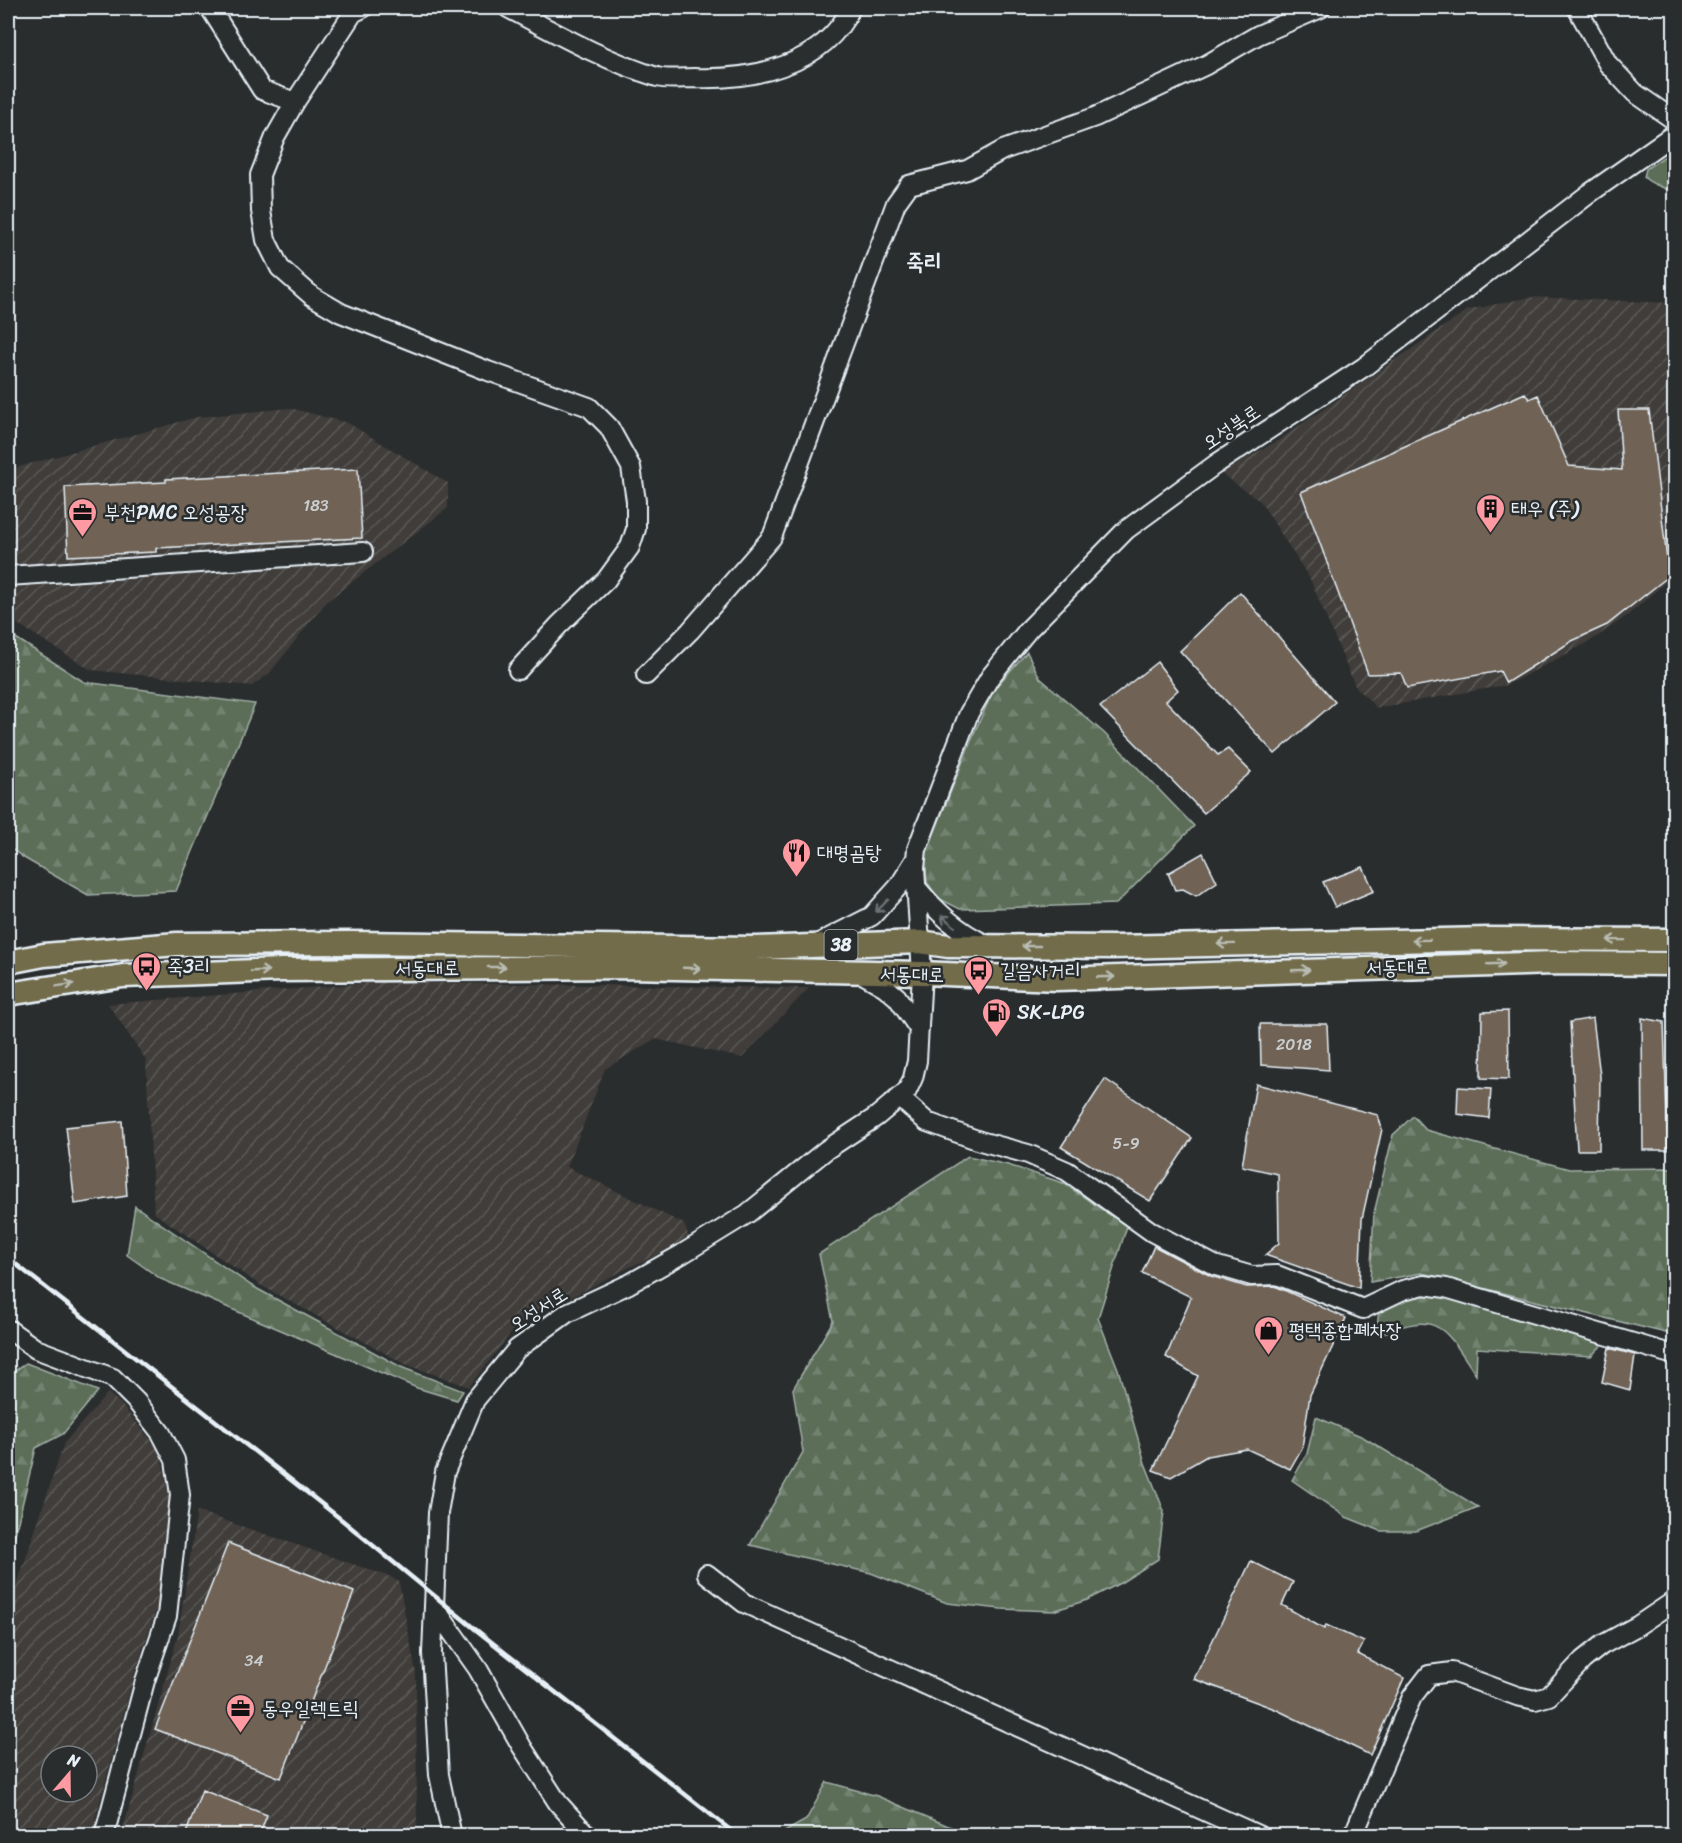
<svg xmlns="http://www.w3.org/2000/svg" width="1682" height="1843" font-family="Sriracha,'Poor Story',sans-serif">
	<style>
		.industrial { fill: url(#industrial-furrows); fill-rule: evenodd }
		.forest { fill: url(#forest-firs); stroke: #a2b0a8; stroke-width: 1.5 }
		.building { fill: #6f6356; stroke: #e8f1f8; stroke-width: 1.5 }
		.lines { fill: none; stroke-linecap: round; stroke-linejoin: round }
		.minor-casing { stroke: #e8f1f8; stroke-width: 22 }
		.major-casing { stroke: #e8f1f8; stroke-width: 27 }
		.minor { stroke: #2a2d2e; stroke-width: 18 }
		.major { stroke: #726c4b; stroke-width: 22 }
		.rail { stroke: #e8f1f8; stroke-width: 4.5 }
		.oneway { stroke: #6c7275 }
		.oneway2 { stroke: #b9bcb3 }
		.labels { text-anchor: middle; stroke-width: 5; stroke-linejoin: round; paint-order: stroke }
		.number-label { font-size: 16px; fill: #caced0 }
		.shield { fill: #2a2d2e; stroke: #afb6bb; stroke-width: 1.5 }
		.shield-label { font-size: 18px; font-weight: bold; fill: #e8f1f8 }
		.street-label { font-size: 20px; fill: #e8f1f8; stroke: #2a2d2e }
		.poi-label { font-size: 20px; fill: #e8f1f8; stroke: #2a2d2e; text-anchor: start }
		.quarter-label { font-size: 22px; font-weight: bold; fill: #e8f1f8; stroke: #2a2d2e }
	</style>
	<defs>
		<pattern id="industrial-furrows" width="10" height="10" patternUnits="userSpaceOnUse" patternTransform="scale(1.5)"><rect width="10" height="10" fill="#3f3d3a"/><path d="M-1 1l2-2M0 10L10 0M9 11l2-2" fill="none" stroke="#5b5a57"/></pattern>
		<pattern id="forest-firs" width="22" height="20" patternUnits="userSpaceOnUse" patternTransform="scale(1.5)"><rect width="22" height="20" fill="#5c6e58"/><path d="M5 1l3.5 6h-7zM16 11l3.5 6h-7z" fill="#738371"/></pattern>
	</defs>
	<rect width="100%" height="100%" fill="#2a2d2e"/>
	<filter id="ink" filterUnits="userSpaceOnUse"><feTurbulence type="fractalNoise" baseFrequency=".0167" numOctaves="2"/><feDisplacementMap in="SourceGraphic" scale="12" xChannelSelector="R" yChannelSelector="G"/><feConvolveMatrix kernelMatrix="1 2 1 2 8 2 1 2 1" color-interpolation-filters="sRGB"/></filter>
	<g filter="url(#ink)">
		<path class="industrial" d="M1531,297L1674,303V405L1666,409L1674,503V575L1628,615L1589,642L1507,685L1377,708L1355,686L1310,579L1260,501L1220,473L1277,441L1468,310Z
			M290,408L348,423L448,483V508L326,602L269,674L252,686L91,670L8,618V470L197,417Z
			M381,982L809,988L742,1058L655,1039L605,1069L567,1167L684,1224L690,1240L630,1267L517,1325L469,1387L405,1364L260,1285L154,1213L146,1060L108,1004Z
			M108,1393L120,1403L160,1451L170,1500L157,1607L134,1676L91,1835H8V1605L14,1594L64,1443ZM51,1756H87V1792H51Z
			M197,1511L391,1577L399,1582L416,1673L417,1830L396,1836H121L178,1635Z"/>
		<path class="forest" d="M1674,150V194C1665,186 1652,186 1644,177L1646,169Z
			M8,633L84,682L255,704L176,891L88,895L24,858L8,846Z
			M1027,652L1040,678L1104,733L1194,826L1116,904L960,909L938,898L927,882L925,856L975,731L994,689Z
			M1413,1116L1426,1130L1569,1169L1674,1168V1335L1422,1273L1370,1282L1374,1213L1393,1135Z
			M968,1156L1008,1165L1063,1183L1127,1226L1098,1318L1118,1369L1145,1463L1164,1511L1158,1559L1122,1582L1087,1600L1053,1611L1001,1609L947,1603L871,1573L750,1545L803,1452L793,1389L833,1321L819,1254Z
			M135,1206L252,1286L401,1367L463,1391L457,1400L417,1388L161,1279L127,1255Z
			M1442,1292L1607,1340L1591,1356L1477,1348L1476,1375C1447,1332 1440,1309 1384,1333L1377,1329L1379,1309L1402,1297Z
			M26,1363L98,1391L63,1434L36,1448L8,1563V1376Z
			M1316,1417L1363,1437L1478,1507L1416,1531H1381L1346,1517L1292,1480L1307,1454Z
			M827,1782L877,1796L970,1835H779L806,1820Z"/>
		<path class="building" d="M1525,393L1529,399L1538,395L1569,466L1622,470L1618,410H1649L1669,576L1607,625L1572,641L1506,683L1500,671L1407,688L1401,673L1368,674L1301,492Z
			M358,469L362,538L156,548V552L68,556L65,487L166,482V479Z
			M1240,592L1335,702L1275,754L1180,651Z
			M1157,662L1178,690L1166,701L1218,755L1228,749L1251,772L1204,813L1100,707Z
			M1203,853L1217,882L1196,896L1183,889L1175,890L1168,873Z
			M1363,867L1374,891L1335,907L1323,882Z
			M1508,1011L1509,1079L1481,1078L1482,1012Z
			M1593,1018L1600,1076L1599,1150H1577L1570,1022Z
			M1642,1018L1664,1022L1668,1150H1643Z
			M1260,1024H1327L1329,1070L1261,1065Z
			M1105,1079L1192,1138L1150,1201L1061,1147Z
			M1256,1084L1378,1115L1382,1129L1362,1219L1359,1288L1265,1255L1279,1243L1278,1174L1242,1166Z
			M1458,1087L1491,1089L1489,1118L1457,1114Z
			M122,1121L127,1196L75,1204L66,1127Z
			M1154,1246L1211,1276L1247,1287L1275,1286L1346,1318L1310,1395L1302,1448L1290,1469L1247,1449L1207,1456L1171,1477L1153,1470L1198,1376L1166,1357L1191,1297L1142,1273Z
			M1609,1348L1635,1355L1630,1390L1602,1382Z
			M228,1543L354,1592L281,1778L155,1729Z
			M1251,1561L1293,1582L1282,1605L1324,1629L1326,1625L1364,1642L1358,1654L1404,1678L1370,1755L1275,1709L1194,1679Z
			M202,1790L267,1815L259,1836H185Z"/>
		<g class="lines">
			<defs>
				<path id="minor" d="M210,8L262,90L295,102
					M363,8L353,13L295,102L275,137L260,175L261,211L266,240L280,268L312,296L341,313L488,371L589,407L609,427L631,467L636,501V529L630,547L606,580L559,625L518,670
					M508,8C556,33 605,61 657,77C668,80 682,78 694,78C753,80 823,66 851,8
					M1577,8L1608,64L1635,93L1674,120
					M8,576L363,552
					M646,675L690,631L772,537L896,203L909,185L967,170L1003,150L1095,117L1206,65L1258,35L1321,8
					M916,887C937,912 957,931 987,945
					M815,945L872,916L899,886L915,860
					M859,972L885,987L897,997L919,1029
					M899,1097L927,1122L980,1141L1028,1154L1067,1171L1152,1232L1214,1265L1252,1276L1277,1275L1363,1309L1403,1290L1424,1285L1446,1288L1674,1355
					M8,1329L36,1349L113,1378L136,1401L161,1433L175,1460L180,1495L167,1616L145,1681L104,1836
					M707,1574L744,1603L1260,1836
					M434,1607L478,1669L522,1747L558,1803L588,1836
					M452,1836L439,1775L432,1653L438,1513L445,1472L475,1400L517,1349L567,1313L629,1284L682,1254L747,1214L826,1150L876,1117L907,1091L913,1078L917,1061L922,973L915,868L917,849L969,713L990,677L1028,630L1126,530L1216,464L1364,367L1590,193L1674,134
					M1353,1836L1412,1697L1429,1675L1452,1672L1517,1696L1535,1700L1549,1696L1583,1660L1602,1645L1637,1626L1674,1601"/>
				<path id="major" d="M8,962L44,955L177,944L352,943L756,948L920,942L948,946L1113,947L1489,939L1674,940
					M8,994L123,976L283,970L627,967L922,973L1057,979L1553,963L1674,964"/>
			</defs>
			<use href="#minor" class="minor-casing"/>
			<use href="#major" class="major-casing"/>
			<use href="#minor" class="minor"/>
			<use href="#major" class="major"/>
			<path class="rail" d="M8,1258L342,1520L475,1629L738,1836"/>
		</g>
		<defs><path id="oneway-shaft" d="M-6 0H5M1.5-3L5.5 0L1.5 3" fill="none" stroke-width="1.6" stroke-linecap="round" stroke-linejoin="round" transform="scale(1.5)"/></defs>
		<g class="oneway">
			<use href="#oneway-shaft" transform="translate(882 906) rotate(134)"/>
			<use href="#oneway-shaft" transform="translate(948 921) rotate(-140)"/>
		</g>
		<g class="oneway2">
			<use href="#oneway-shaft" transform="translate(1421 940) rotate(179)"/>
			<use href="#oneway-shaft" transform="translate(1616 940) rotate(-179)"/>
			<use href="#oneway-shaft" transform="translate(1226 944) rotate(179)"/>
			<use href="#oneway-shaft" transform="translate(1031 946) rotate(-180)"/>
			<use href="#oneway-shaft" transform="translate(1496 964) rotate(-2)"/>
			<use href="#oneway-shaft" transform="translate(497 967)"/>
			<use href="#oneway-shaft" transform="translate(692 968) rotate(2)"/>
			<use href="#oneway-shaft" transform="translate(1301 970) rotate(-2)"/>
			<use href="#oneway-shaft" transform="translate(260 971) rotate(-2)"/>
			<use href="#oneway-shaft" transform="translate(1106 977) rotate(-2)"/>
			<use href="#oneway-shaft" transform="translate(65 985) rotate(-9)"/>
		</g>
	</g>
	<defs>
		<symbol id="building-pin" viewBox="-11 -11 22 30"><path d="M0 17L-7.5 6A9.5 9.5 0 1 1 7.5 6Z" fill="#ff9aa2" stroke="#2a2d2e"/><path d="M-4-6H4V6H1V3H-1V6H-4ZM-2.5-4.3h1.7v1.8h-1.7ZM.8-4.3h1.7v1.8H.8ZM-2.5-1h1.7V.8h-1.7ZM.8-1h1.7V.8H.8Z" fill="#111"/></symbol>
		<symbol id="office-pin" viewBox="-11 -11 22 30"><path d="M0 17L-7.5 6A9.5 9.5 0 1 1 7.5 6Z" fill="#ff9aa2" stroke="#2a2d2e"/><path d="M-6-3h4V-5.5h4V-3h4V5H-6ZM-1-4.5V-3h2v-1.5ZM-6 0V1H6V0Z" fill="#111"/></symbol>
		<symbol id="restaurant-pin" viewBox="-11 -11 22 30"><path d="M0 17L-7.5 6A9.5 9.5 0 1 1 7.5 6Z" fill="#ff9aa2" stroke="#2a2d2e"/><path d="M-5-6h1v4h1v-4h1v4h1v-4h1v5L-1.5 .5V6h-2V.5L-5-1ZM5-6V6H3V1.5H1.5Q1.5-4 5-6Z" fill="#111"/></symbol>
		<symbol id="bus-pin" viewBox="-11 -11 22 30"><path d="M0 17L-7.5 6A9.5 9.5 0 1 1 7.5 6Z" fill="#ff9aa2" stroke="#2a2d2e"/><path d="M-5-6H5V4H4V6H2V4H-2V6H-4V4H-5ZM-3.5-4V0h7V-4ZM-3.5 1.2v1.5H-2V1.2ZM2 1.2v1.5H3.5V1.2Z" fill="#111"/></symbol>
		<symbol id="fuel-pin" viewBox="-11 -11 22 30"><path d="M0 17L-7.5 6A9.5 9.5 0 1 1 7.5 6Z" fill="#ff9aa2" stroke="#2a2d2e"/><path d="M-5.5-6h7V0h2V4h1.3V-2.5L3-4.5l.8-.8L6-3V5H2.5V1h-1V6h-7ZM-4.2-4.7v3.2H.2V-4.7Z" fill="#111"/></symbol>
		<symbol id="shop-pin" viewBox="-11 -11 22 30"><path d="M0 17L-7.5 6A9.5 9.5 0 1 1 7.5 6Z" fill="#ff9aa2" stroke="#2a2d2e"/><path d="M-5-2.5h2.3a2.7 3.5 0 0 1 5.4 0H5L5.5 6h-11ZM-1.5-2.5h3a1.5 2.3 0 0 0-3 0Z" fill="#111"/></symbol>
	</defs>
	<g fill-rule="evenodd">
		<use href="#building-pin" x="1474" y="492" width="33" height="45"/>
		<use href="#office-pin" x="66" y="496" width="33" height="45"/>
		<use href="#restaurant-pin" x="780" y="836" width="33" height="45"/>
		<use href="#bus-pin" x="130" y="950" width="33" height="45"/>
		<use href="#bus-pin" x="962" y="954" width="33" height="45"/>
		<use href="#fuel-pin" x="980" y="996" width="33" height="45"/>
		<use href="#shop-pin" x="1252" y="1314" width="33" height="45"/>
		<use href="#office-pin" x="224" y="1692" width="33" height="45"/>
	</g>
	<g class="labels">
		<g class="number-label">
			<text x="316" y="511">183</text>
			<text x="1294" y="1050">2018</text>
			<text x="1126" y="1149">5-9</text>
			<text x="254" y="1666">34</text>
		</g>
		<rect class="shield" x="824.5" y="930" width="33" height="30" rx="4.5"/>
		<g class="shield-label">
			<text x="841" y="951">38</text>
		</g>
		<g class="street-label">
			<text transform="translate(1231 427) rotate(-34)" y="7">오성북로</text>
			<text transform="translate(1398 967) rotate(-2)" y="7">서동대로</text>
			<text transform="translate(427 968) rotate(-1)" y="7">서동대로</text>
			<text transform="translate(912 974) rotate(1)" y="7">서동대로</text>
			<text transform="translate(538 1309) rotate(-33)" y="7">오성서로</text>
		</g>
		<g class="poi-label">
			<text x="1511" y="515">태우 (주)</text>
			<text x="104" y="519">부천PMC 오성공장</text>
			<text x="817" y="859">대명곰탕</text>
			<text x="167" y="973">죽3리</text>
			<text x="1000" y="977">길음사거리</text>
			<text x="1017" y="1019">SK-LPG</text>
			<text x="1289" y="1337">평택종합폐차장</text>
			<text x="262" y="1715">동우일렉트릭</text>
		</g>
		<g class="quarter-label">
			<text x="924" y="269">죽리</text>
		</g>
	</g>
	<rect width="1682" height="1843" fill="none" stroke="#2a2d2e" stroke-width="30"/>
	<rect x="15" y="15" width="1652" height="1813" fill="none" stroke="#e8f1f8" stroke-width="2" filter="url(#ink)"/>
	<g transform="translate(69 1774) rotate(20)"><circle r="28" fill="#2a2d2e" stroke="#767b7f" stroke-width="1.5"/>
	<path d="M0-4.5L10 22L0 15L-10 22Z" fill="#ff9aa2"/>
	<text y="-9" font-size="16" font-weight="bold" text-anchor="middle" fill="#e8f1f8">N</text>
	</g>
</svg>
